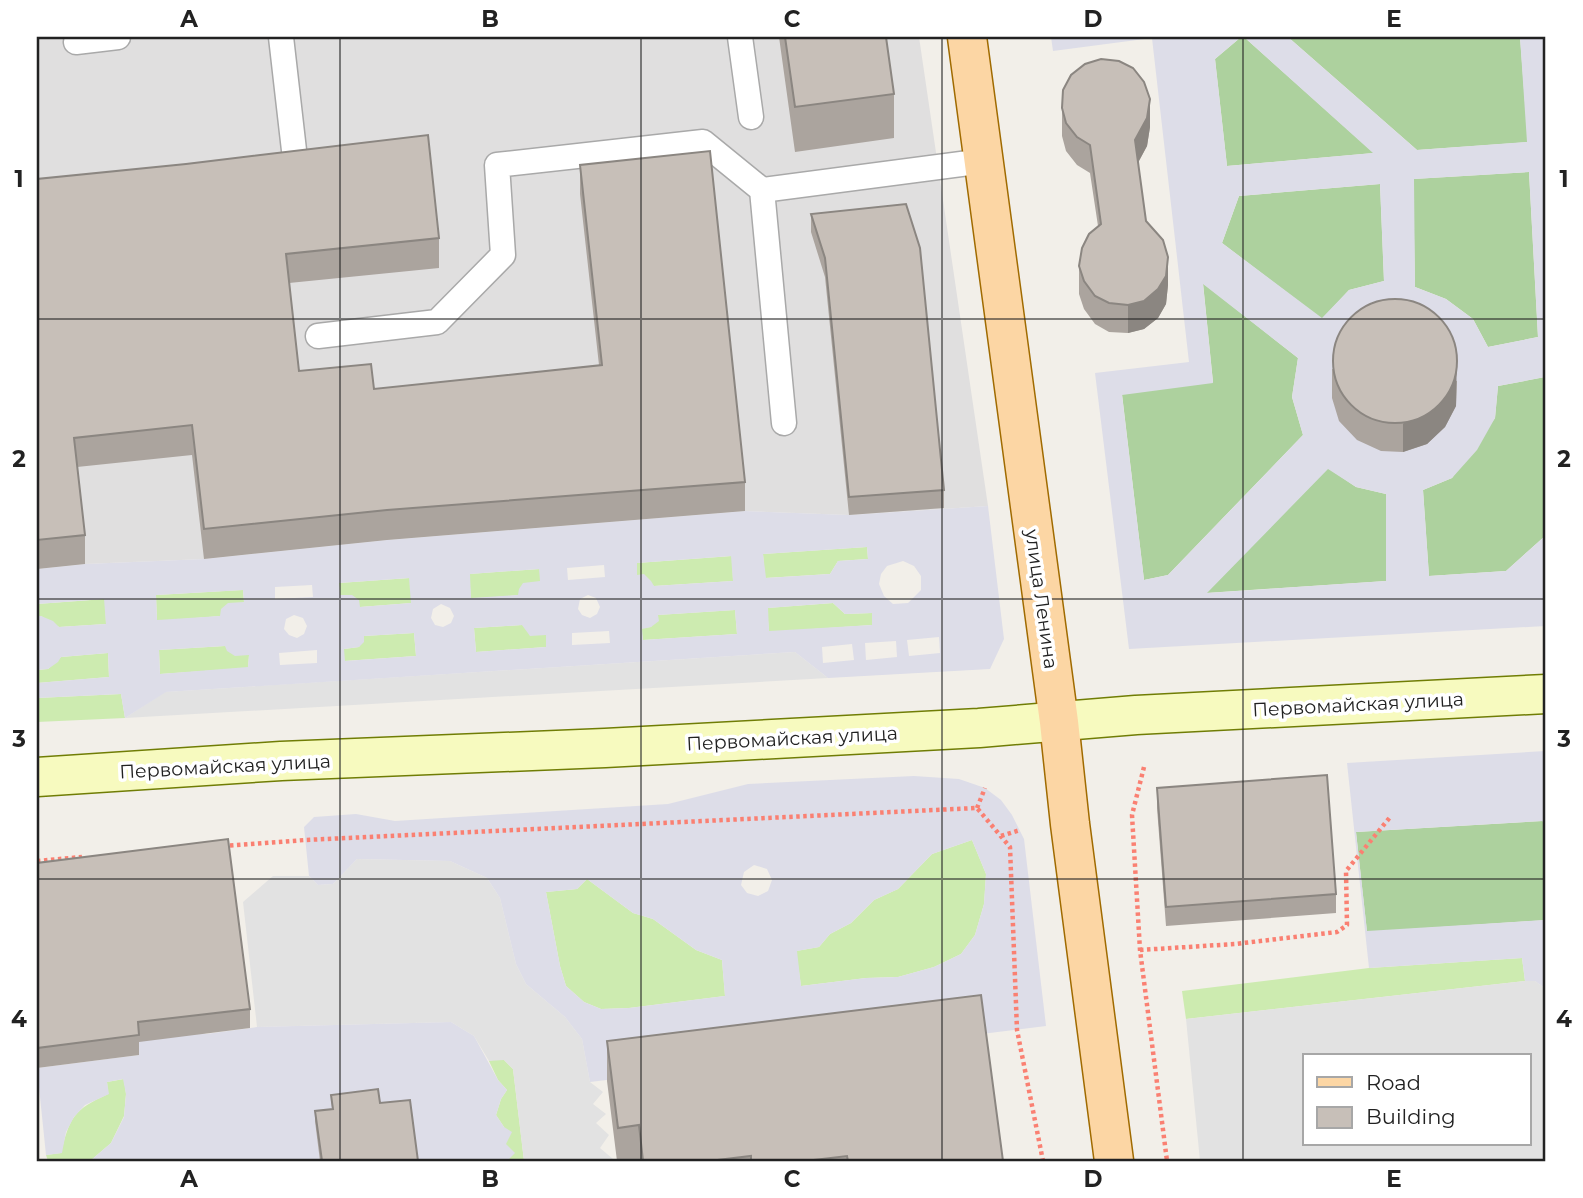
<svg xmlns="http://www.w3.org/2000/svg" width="1583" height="1198" font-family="Montserrat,sans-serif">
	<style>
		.residential { fill: #e0dfdf }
		.grass { fill: #cdebb0 }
		.forest { fill: #add19e }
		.parking { fill: #e2e2e2; fill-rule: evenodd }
		.plaza { fill: #dddde8; fill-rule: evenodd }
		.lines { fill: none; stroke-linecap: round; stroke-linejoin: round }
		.lane-casing { stroke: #a9a9a9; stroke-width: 27 }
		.secondary-casing { stroke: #707d05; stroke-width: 41 }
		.primary-casing { stroke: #a06b00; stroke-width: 41 }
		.path { stroke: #fa8072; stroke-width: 4.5; stroke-dasharray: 3.5 3.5; stroke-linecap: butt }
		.lane { stroke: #fff; stroke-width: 24 }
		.secondary { stroke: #f7fabf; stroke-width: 38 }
		.primary { stroke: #fcd6a4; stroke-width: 38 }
		.wall { fill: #aba49e }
		.shaded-wall { fill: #8b8681 }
		.building { fill: #c7bfb8; stroke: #8b8681; stroke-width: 2 }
		.grid { fill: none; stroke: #222; stroke-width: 2; stroke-opacity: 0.55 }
		.labels { text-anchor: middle; stroke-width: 7; stroke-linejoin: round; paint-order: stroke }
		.street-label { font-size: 19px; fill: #222; stroke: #fff }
		.neatline { fill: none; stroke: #222; stroke-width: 2.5 }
		.grid-label { font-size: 23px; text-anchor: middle; font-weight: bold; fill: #222 }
	</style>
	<rect width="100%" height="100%" fill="#f2efe9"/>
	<path class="residential" d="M37,37H919L988,506L849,515L745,511L387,540L204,559L85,564L37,569Z"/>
	<path class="grass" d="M867,547L868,559L838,561L830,574L765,578L763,554Z
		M732,556L733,581L654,586L637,575V563Z
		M540,569L541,582L519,595L471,599L469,574Z
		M410,578L412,603L360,607L340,596L339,583Z
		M243,590L244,602L221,616L157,621L156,595Z
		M105,599L106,624L59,627L41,616H37V604Z
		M833,603L845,614L872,613V625L769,632L767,608Z
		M735,610L737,634L643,640L641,628L651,627L657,615Z
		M522,625L546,634V647L476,652L474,628Z
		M414,633L416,656L344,661V649L359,647L364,636Z
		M225,646L249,655L248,668L160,674L159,650Z
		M108,653L109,677L37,683V670L48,669L61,657Z
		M121,694L125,718L37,722V698Z
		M972,840L986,874L984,904L975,935L961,954L934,967L898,977L866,978L801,986L796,951L819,947L830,934L851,923L874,900L898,889L932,854Z
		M587,879L633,913L653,919L696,950L722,960L725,996L629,1008L601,1009L584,1002L566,986L560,966L546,892L577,889Z
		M1522,958L1525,981L1186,1019L1182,991L1369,968Z
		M496,1059L504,1060L513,1069L524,1161H507L504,1127L496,1115L501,1099L507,1090L498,1080L489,1061Z
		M124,1079L126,1094L124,1116L111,1143L90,1161H48L46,1155L61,1153C70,1116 74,1110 108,1094L107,1082Z"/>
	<path class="forest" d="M1241,37H1244L1374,153L1227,166L1215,59Z
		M1288,37H1520L1528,142L1417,150Z
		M1529,172L1538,337L1488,347L1473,319L1446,299L1415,287L1413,179Z
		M1380,184L1384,281L1349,290L1322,319L1222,243L1239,196Z
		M1203,283L1298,358L1292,397L1303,435L1168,575L1144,580L1122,394L1213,382Z
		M1545,377V536L1506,571L1429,576L1423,490L1452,478L1495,418L1498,386Z
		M1328,468L1356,487L1386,494V581L1206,593Z
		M1543,821L1546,824V920L1367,932L1356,832Z"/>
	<path class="parking" d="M795,652L828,678L125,718L165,692Z
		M357,859L450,861L487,878L500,898L516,964L526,984L565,1017L582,1039L590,1082L603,1092L593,1104L606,1114L596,1123L609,1135L600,1148L613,1159L611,1161H524L513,1069L504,1060L489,1061L474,1036L451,1022L257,1027L243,902L273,876H309L318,885L333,884Z
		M1525,981H1535L1546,989V1161H1200L1186,1019ZM1305,1056H1529V1144H1305Z"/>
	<path class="plaza" d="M1051,37H1241L1215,59L1227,166L1373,153L1244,37H1288L1417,150L1527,142L1520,37H1546V626L1129,649L1095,373L1189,362L1152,38L1053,51ZM1529,172L1538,337L1488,347L1473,319L1446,299L1415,287L1414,179ZM1380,184L1384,281L1349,290L1322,318L1222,243L1239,196ZM1203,284L1298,358L1292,397L1303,435L1168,575L1144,580L1122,395L1213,383ZM1545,377V536L1506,571L1429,576L1423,490L1452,478L1477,450L1495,418L1498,386ZM1328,469L1356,487L1386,494V581L1207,593Z
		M988,506L1004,639L990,669L828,678L795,652L166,692L125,718L121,694L37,698V683L109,677L108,653L61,657L58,662L48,669L37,670V616H41L53,621L59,627L106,624L104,599L37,604V569L85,564L204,559L387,540L745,511L849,515ZM867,547L868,559L838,561L830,574L766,578L763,554ZM731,556L733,581L654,586L651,581L644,574L637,575V563ZM903,561L914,566L921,576V590L908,603L893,604L884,596L879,584L881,574L887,566ZM604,565L605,577L568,580L567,568ZM539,569L540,581L523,583L519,589L518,595L471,598L470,574ZM409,578L411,603L360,607L359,600L352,595H340L339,583ZM312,585L313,597L275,599V587ZM243,590L244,602L228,603L221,609L220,616L157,620L156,595ZM588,595L596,598L600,607L597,614L590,618L582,615L578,609L580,599ZM833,603L845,614L872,613V625L769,631L768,608ZM441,604L450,608L454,616L451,623L443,627L435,625L431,618L433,609ZM735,610L737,634L643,640L642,629L651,627L659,621L658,615ZM294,615L303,618L307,626L304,634L297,638L289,635L284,629L286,619ZM522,625L530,636L546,635V647L476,652L474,628ZM609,631L610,643L572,645V633ZM414,633L416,656L345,661L344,649L359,647L364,642V636ZM939,637L940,653L909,656L907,640ZM896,641L897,657L866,660L865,643ZM852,644L854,660L823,663L822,647ZM225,646L227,651L235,656L249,655L248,667L160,674L159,650ZM317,650V663L280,665L279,653Z
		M1546,751V824L1542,821L1356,832L1367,931L1546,920V989L1535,981H1525L1522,958L1369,968L1347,763Z
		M914,776L959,779L985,788L1001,800L1012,815L1024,839L1046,1026L590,1082L582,1039L565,1017L526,984L516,964L500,898L487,878L450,861L357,859L333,884L318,885L309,876L304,827L314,817L356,814L395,821L668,804L748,784ZM972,840L986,874L984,904L975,935L961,954L934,967L898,977L866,978L801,986L797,951L819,947L830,934L851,923L874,900L898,889L932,854ZM754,865L767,869L772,880L768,891L758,896L747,893L741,885L744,872ZM587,879L633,913L653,919L696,950L722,960L725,996L629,1008L601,1009L584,1002L566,986L560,966L546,892L577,889Z
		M134,1015L206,1034L257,1027L451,1022L474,1036L498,1080L507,1090L501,1099L496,1115L504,1127L512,1132L506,1144L515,1153L507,1161H90L111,1143L124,1117L126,1094L123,1079L107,1082L109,1094L85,1105L74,1117L66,1132L62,1153L46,1155L37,1068L139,1055Z"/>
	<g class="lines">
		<defs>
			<path id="lane" d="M281,37L295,159
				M740,37L751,117
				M76,42L118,37
				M318,336L437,322L503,255L497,165L703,142L762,190
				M784,423L762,190L984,161"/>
			<path id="secondary" d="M37,777L281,761L605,748L979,728L1136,715L1546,694"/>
			<path id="primary" d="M967,37L1059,722L1070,824L1114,1161"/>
		</defs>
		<use href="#lane" class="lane-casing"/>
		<use href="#secondary" class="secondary-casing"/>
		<use href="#primary" class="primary-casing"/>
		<path class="path" d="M1144,767L1132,815L1140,950L1167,1161
			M977,808L985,788
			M1001,836L1020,830
			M223,846L305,840L977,808L1010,847L1017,1030L1043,1161
			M37,861L82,857
			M1140,950L1235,944L1337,932L1347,925L1346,871L1391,816"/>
		<use href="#lane" class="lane"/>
		<use href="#secondary" class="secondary"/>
		<use href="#primary" class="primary"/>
	</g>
	<path class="wall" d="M779,37H886L894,94V138L795,152Z
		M1062,108L1150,127L1147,146L1138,163L1146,221L1168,285L1166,304L1158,318L1144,329L1128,333L1109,332L1095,324L1084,309L1079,294V266L1098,226L1090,173L1077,165L1066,151L1062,136Z
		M580,165L745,482V511L387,540L204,559L192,455L77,467L85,535V564L37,569V179L439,238V268L289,283L299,371L374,389L599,365L580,194Z
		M811,214L944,490V508L849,515L825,277L811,232Z
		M1332,369L1457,381L1456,406L1445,427L1427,444L1403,452L1381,451L1357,440L1339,421L1332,398Z
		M1157,788L1336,894V913L1166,926L1157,808Z
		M37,863L250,1009V1028L139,1042V1055L37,1068Z
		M607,1041L1003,1161H617L607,1081Z
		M331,1095L380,1103L418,1161H320L315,1121V1111L332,1109Z"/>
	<path class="shaded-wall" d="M1150,99V127L1147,146L1135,168V140Z
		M1168,257V285L1166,304L1158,318L1144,329L1128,333V305Z
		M1457,353L1456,406L1445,427L1427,444L1403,452V424Z"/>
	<path class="building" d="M785,37H886L894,94L795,107Z
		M1101,59L1119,61L1133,68L1144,82L1150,99L1147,118L1135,140L1146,221L1163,240L1168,257L1166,276L1158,289L1144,301L1128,305L1109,303L1095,296L1084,281L1079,266L1082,248L1089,234L1101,224L1090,145L1077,137L1066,123L1062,108L1063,90L1071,75L1085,64Z
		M428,135L439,238L286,254L299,371L371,364L374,389L602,365L580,165L710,151L745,482L387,510L204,529L192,425L74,438L85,535L37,540V179L186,164Z
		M906,204L920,248L944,490L849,497L825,258L811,214Z
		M1333 361a62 62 0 1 1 124 0a62 62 0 1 1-124 0Z
		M1327,775L1336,894L1166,907L1157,788Z
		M228,839L250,1009L138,1022L139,1035L37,1048V863Z
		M981,995L1003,1161H848L847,1156L805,1161H751V1156L709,1161H643L639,1125L618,1128L607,1041Z
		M378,1089L380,1103L410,1100L418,1161H322L315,1111L333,1109L331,1095Z"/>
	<path class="grid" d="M340,37V1161M641,37V1161M942,37V1161M1243,37V1161M37,319H1546M37,599H1546M37,879H1546"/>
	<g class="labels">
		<g class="street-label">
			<text transform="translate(1042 599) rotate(82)" y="7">улица Ленина</text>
			<text transform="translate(1358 704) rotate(-3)" y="7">Первомайская улица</text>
			<text transform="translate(792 738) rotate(-3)" y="7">Первомайская улица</text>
			<text transform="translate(225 766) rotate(-3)" y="7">Первомайская улица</text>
		</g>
	</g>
	<rect width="1583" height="1198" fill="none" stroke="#ffffff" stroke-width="77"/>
	<rect x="1303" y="1054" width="228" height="91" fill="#ffffff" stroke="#a7a7a7" stroke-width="2"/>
	<rect x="1317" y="1077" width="35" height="10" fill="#fcd6a4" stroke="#a7a7a7" stroke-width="2"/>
	<text x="1366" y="1090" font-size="21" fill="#222222">Road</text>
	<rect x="1317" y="1107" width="35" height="21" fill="#c7bfb8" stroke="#a7a7a7" stroke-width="2"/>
	<text x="1366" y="1124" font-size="21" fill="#222222">Building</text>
	<rect x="38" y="38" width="1506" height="1122" class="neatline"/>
	<g class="grid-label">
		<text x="189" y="27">A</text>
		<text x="490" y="27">B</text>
		<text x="792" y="27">C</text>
		<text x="1093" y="27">D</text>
		<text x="1394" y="27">E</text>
		<text x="19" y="187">1</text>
		<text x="1564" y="187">1</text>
		<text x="19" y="467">2</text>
		<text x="1564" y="467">2</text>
		<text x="19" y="747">3</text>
		<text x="1564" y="747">3</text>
		<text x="19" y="1027">4</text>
		<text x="1564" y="1027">4</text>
		<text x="189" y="1187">A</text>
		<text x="490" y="1187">B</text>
		<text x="792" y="1187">C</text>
		<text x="1093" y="1187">D</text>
		<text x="1394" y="1187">E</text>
	</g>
</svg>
